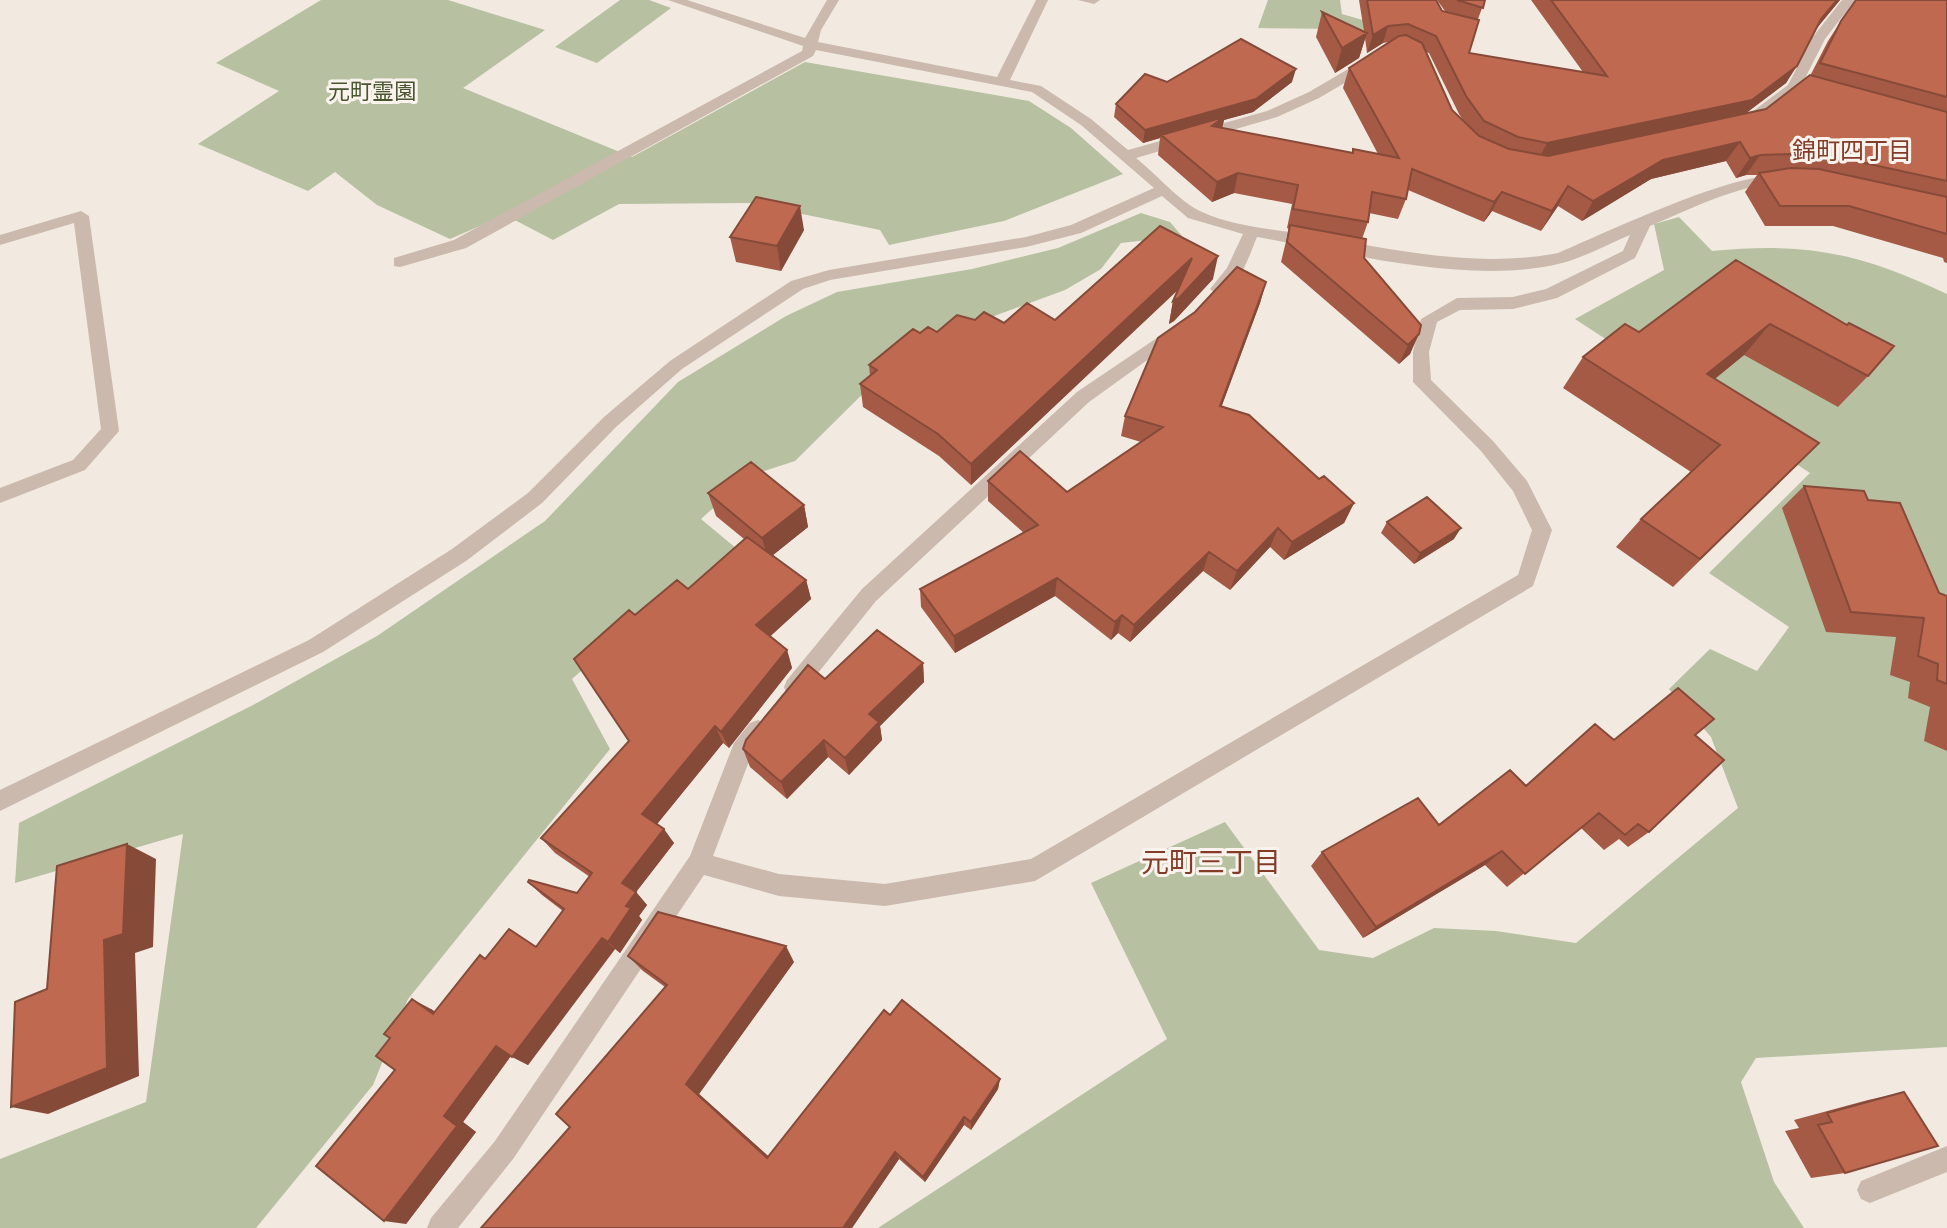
<svg xmlns="http://www.w3.org/2000/svg" width="1947" height="1228" font-family="'Public Sans','Noto Sans JP',sans-serif">
	<style>
		.green { fill: #b7c1a1 }
		.lines { fill: none; stroke-linecap: round; stroke-linejoin: round }
		.minor { fill: #cab9ac; fill-rule: evenodd }
		.wall { fill: #a55a46; fill-rule: evenodd }
		.shaded-wall { fill: #864a39 }
		.building { fill: #c06951; stroke: #864a39; stroke-width: 2 }
		.labels { text-anchor: middle; stroke-width: 6; stroke-linejoin: round; paint-order: stroke }
		.far-park-label { font-size: 22px; fill: #485530; stroke: #faf3ed }
		.far-neighbourhood-label { font-size: 24px; fill: #833c28; stroke: #faf3ed }
		.neighbourhood-label { font-size: 28px; fill: #833c28; stroke: #faf3ed }
	</style>
	<rect width="100%" height="100%" fill="#f2e9e0"/>
	<path class="green" d="M321,0H448L545,30L463,88L632,157L805,62L1029,101L1071,128L1123,174L1004,221L889,245L880,230L749,203L619,204L553,240L505,215L450,239L377,205L335,172L308,191L198,144L279,91L216,63Z
		M620,0H649L671,8L597,63L555,47Z
		M1268,0H1340L1342,14L1373,23L1368,34L1341,29L1258,28Z
		M1141,213L1170,222L1182,236L1121,243L1101,269L1065,290L910,347L795,461L749,476L701,519L743,554L697,594L677,586L572,679L610,749L408,999L373,1085L256,1228H0V1159L146,1102L183,834L15,883L19,823L253,705L377,636L545,521L678,382L786,316L837,292L972,269L1058,248Z
		M1679,217L1712,251C1808,242 1860,253 1947,294V1047L1756,1058L1741,1082L1774,1182L1804,1228H878L1167,1039L1091,883L1225,822L1319,950L1373,958L1434,928L1496,931L1576,943L1738,808L1711,737L1669,689L1710,649L1757,671L1789,627L1709,573L1810,473L1575,319L1664,270L1654,224Z"/>
	<g class="lines">
		<path class="minor" d="M668,0H687L805,38L827,0H839L821,30L818,42L997,77L1036,0H1048L1010,80L1041,86L1091,119L1128,150L1267,111L1309,92L1362,61H1372V67L1319,98L1277,117L1136,158C1155,173 1181,203 1202,212C1235,227 1274,229 1309,235C1391,249 1475,269 1558,253C1592,239 1761,158 1785,180C1775,189 1757,185 1744,189C1711,198 1681,213 1650,226L1635,258L1557,298L1513,309L1460,310L1437,322L1429,352L1431,380L1493,441L1527,481L1552,530L1533,586L1035,881L885,906L779,896L704,875L513,1159L458,1228H427L431,1218L495,1141L690,856L734,743L750,723L758,720L766,723L769,730L751,756L713,856L779,874L885,884L1031,859L1518,575L1532,530L1513,491L1481,451L1413,382V352L1421,319L1457,298L1513,297L1546,289L1623,251L1630,235C1608,244 1585,257 1562,263C1472,286 1348,253 1257,237C1249,256 1240,287 1218,295L1210,289L1227,268L1243,234L1188,218L1162,196L1081,233L1026,247L830,280L803,289L682,369L616,427L542,503L466,561L323,652L0,811V790L309,640L452,549L528,493L604,417L670,361L791,281L829,270L1026,237L1071,225L1154,188L1081,125L1032,92L816,50L813,56L466,248L400,267L394,266V258L454,240L802,51L803,46Z
			M1078,0H1100L1094,4Z
			M1842,0H1855L1825,39L1799,90L1751,126H1741V120L1788,85L1812,38Z
			M81,211L89,216L119,431L85,470L0,503V488L73,460L101,429L74,223L0,245V235Z
			M1176,325L1184,331L1182,335L1089,402L876,601L801,694L794,696L787,694L784,687L787,680L862,589L1077,392Z
			M1947,1146V1172L1870,1203L1861,1199L1857,1190L1861,1181Z"/>
	</g>
	<path class="wall" d="M1359,0H1436L1442,11H1445L1437,0H1485L1478,19L1469,53L1583,72L1531,0H1840L1817,28L1786,83L1746,113L1766,109L1810,76L1828,41L1841,21L1947,0V263L1944,262L1943,258L1833,226H1765L1745,192L1757,175H1746L1736,178L1726,161L1651,179L1582,221L1558,206L1541,231L1492,211L1484,222L1408,190L1406,199L1398,219L1369,213L1368,222L1362,239L1364,258L1421,325L1410,354L1399,364L1281,262L1289,229L1287,228L1292,204L1234,193L1212,202L1158,155L1160,138L1143,143L1114,117L1116,104L1167,82H1292L1253,112L1224,120L1222,128L1352,153L1353,149L1378,154L1343,88L1349,68L1389,42L1383,43L1367,53L1365,38L1359,58L1335,73L1316,37L1322,12L1364,31ZM1426,52L1429,53L1459,114L1465,123L1452,110Z
		M804,230L781,271L736,262L730,237Z
		M1736,260L1868,376L1838,407L1744,355L1715,379L1819,443L1673,587L1616,547L1641,519L1691,472L1563,388L1583,357L1639,332Z
		M1213,279L1174,321L1169,324L1173,301L1179,289L971,485L939,456L863,407L860,384L870,376L869,365L920,333L937,332L975,320L1004,323L1055,320Z
		M1266,282L1260,303L1221,407L1354,503L1344,523L1284,560L1270,547L1230,590L1203,571L1130,642L1118,633L1111,640L1055,596L955,653L921,607L920,589L1024,533L988,501V481L1067,492L1141,442L1121,436L1125,416Z
		M1804,486L1868,500L1939,593L1947,596V751L1924,741L1930,707L1908,698L1910,682L1890,675L1896,637L1826,632L1782,508Z
		M708,493L804,505L808,527L773,555L806,580L811,599L770,636L787,650L792,668L729,748L723,743L657,824L674,843L636,892L647,905L639,916L642,920L620,953L615,949L528,1065L511,1056L463,1122L476,1132L406,1224L395,1070L431,1009L435,1012L486,959L536,947L563,911L542,895L528,882L577,893L590,877L555,853L541,838L629,742L688,589L744,539L716,516Z
		M1387,522L1454,539L1414,564L1381,533Z
		M923,663L924,682L880,726L882,740L849,775L828,757L787,799L750,767L743,749L825,679Z
		M1695,735L1649,832L1628,847L1619,839L1604,850L1581,828L1507,887L1485,865L1363,938L1311,866L1322,852L1439,825L1526,786L1614,740Z
		M628,956L794,962L699,1094L768,1156L890,1015L1000,1079L998,1089L971,1130L964,1125L925,1182L899,1159L852,1228H481L570,1127L665,987L643,971Z
		M1904,1092L1845,1173L1811,1178L1785,1131L1799,1128L1794,1120L1868,1100Z"/>
	<path class="shaded-wall" d="M1837,0H1840L1810,36L1821,19Z
		M1388,26L1383,43L1367,53L1373,35Z
		M1367,33L1359,58L1335,73L1342,48Z
		M1797,66L1786,83L1741,117L1538,160L1547,143Z
		M1296,69L1292,82L1253,112L1224,120L1220,137L1161,135L1160,138L1143,143L1145,130Z
		M1740,142L1726,161L1651,179L1582,221L1593,201L1663,160Z
		M1760,155L1746,175L1736,178L1750,158Z
		M1238,173L1234,193L1212,202L1217,182Z
		M1568,186L1558,206L1541,231L1552,211Z
		M1502,192L1492,211L1484,222L1494,202Z
		M800,206L804,230L781,271L777,246Z
		M1218,256L1213,279L1174,321L1169,324L1173,301Z
		M1192,258L1187,281L971,485V464Z
		M1266,282L1260,303L1214,427L1220,406Z
		M1770,324L1744,355L1682,405L1707,374Z
		M1419,334L1410,354L1399,364L1408,345Z
		M1354,503L1344,523L1284,560L1292,542Z
		M804,505L808,527L768,559L762,538Z
		M1278,528L1270,547L1230,590L1237,571Z
		M1461,528L1454,539L1414,564L1420,553Z
		M1209,552L1203,571L1130,642L1134,625Z
		M1057,578L1055,596L955,653L954,636Z
		M806,580L811,599L762,644L756,625Z
		M1122,615L1118,633L1111,640L1115,622Z
		M787,650L792,668L729,748L721,732Z
		M923,663L924,682L880,726L882,740L849,775L845,758L869,714Z
		M715,726L723,743L653,829L642,814Z
		M824,740L828,757L787,799L781,782Z
		M664,829L674,843L633,896L622,883Z
		M127,844L156,859L153,947L135,953L139,1076L48,1114L11,1107Z
		M1502,851L1485,865L1363,938L1376,927Z
		M636,892L647,905L639,916L642,920L620,953L608,942L626,906Z
		M602,938L615,949L528,1065L512,1057Z
		M786,946L794,962L699,1094L777,1164L767,1158L686,1084Z
		M412,999L431,1009L452,1023L433,1014Z
		M496,1046L512,1054L463,1122L476,1132L406,1224L384,1221L444,1116Z
		M1000,1079L998,1089L971,1130V1122Z
		M964,1117V1125L925,1182L923,1177Z
		M895,1152L899,1159L852,1228H843Z"/>
	<path class="building" d="M1367,0H1436L1442,11L1479,20L1469,53L1607,76L1551,0H1837L1821,19L1797,66L1752,100L1547,143L1518,137L1484,121L1466,96L1436,36L1408,24L1388,26L1373,35Z
		M1457,0H1485L1483,8Z
		M1856,0H1947V97L1820,63L1841,21Z
		M1322,12L1367,33L1342,48Z
		M1406,35L1422,43L1452,110L1479,136L1509,149L1548,156L1766,109L1810,75L1947,112V181L1819,153L1760,155L1750,158L1740,142L1663,160L1593,201L1568,186L1552,211L1502,192L1494,202L1412,169L1406,199L1372,192L1368,222L1293,209L1298,185L1238,173L1217,182L1161,135L1224,117L1212,126L1353,153V149L1399,158L1349,68L1399,36Z
		M1241,39L1296,69L1256,99L1145,130L1116,104L1145,74L1167,82Z
		M1791,168L1819,169L1947,197V234L1849,206H1780L1759,173Z
		M756,197L800,206L777,246L730,237Z
		M1290,225L1366,239L1364,258L1421,325L1419,334L1408,345L1287,242Z
		M1160,226L1218,256L1179,298L1173,301L1192,258L971,464L938,434L860,384L877,370L869,365L913,329L920,333L928,327L937,332L957,315L975,320L984,312L1004,323L1027,303L1055,320Z
		M1736,260L1847,325L1849,323L1894,346L1868,376L1770,324L1707,374L1819,443L1700,559L1641,519L1720,445L1583,357L1625,324L1639,332Z
		M1237,267L1266,282L1220,406L1249,415L1319,479L1324,476L1354,503L1292,542L1278,528L1237,571L1209,552L1134,625L1122,615L1115,622L1057,578L954,636L920,589L1038,525L988,481L1020,451L1067,492L1163,427L1125,416L1158,338L1195,312Z
		M751,462L804,505L762,538L708,493Z
		M1804,486L1864,491L1868,500L1900,503L1939,593L1947,596V684L1937,680L1938,664L1918,656L1924,618L1851,612Z
		M1427,497L1461,528L1420,553L1387,522Z
		M747,537L806,580L756,625L787,650L721,732L715,726L642,814L664,829L622,883L636,892L626,906L631,908L608,942L602,938L512,1057L496,1046L444,1116L457,1126L384,1221L316,1166L395,1070L376,1056L390,1038L384,1034L412,999L433,1014L480,955L485,959L509,929L536,947L564,909L528,882L529,880L577,893L592,873L541,838L629,741L574,659L629,610L635,615L677,580L688,589Z
		M877,630L923,663L869,714L879,722L845,758L824,740L781,782L743,749L746,740L808,665L825,679Z
		M1678,688L1714,719L1695,735L1724,760L1649,832L1638,824L1625,835L1599,813L1525,874L1502,851L1376,927L1322,852L1418,798L1439,825L1510,770L1526,786L1595,724L1614,740Z
		M127,844L123,934L104,940L107,1068L11,1107L15,1002L47,989L57,866Z
		M658,912L786,946L686,1084L767,1158L884,1010L890,1015L902,1000L1000,1079L971,1122L964,1117L923,1177L895,1152L843,1228H481L570,1127L556,1114L667,985L628,956Z
		M1904,1092L1938,1146L1845,1173L1818,1125L1832,1122L1827,1113Z"/>
	<g class="labels">
		<g class="far-park-label">
			<text x="372" y="99">元町霊園</text>
		</g>
		<g class="far-neighbourhood-label">
			<text x="1852" y="159">錦町四丁目</text>
		</g>
		<g class="neighbourhood-label">
			<text x="1211" y="872">元町三丁目</text>
		</g>
	</g>
</svg>
